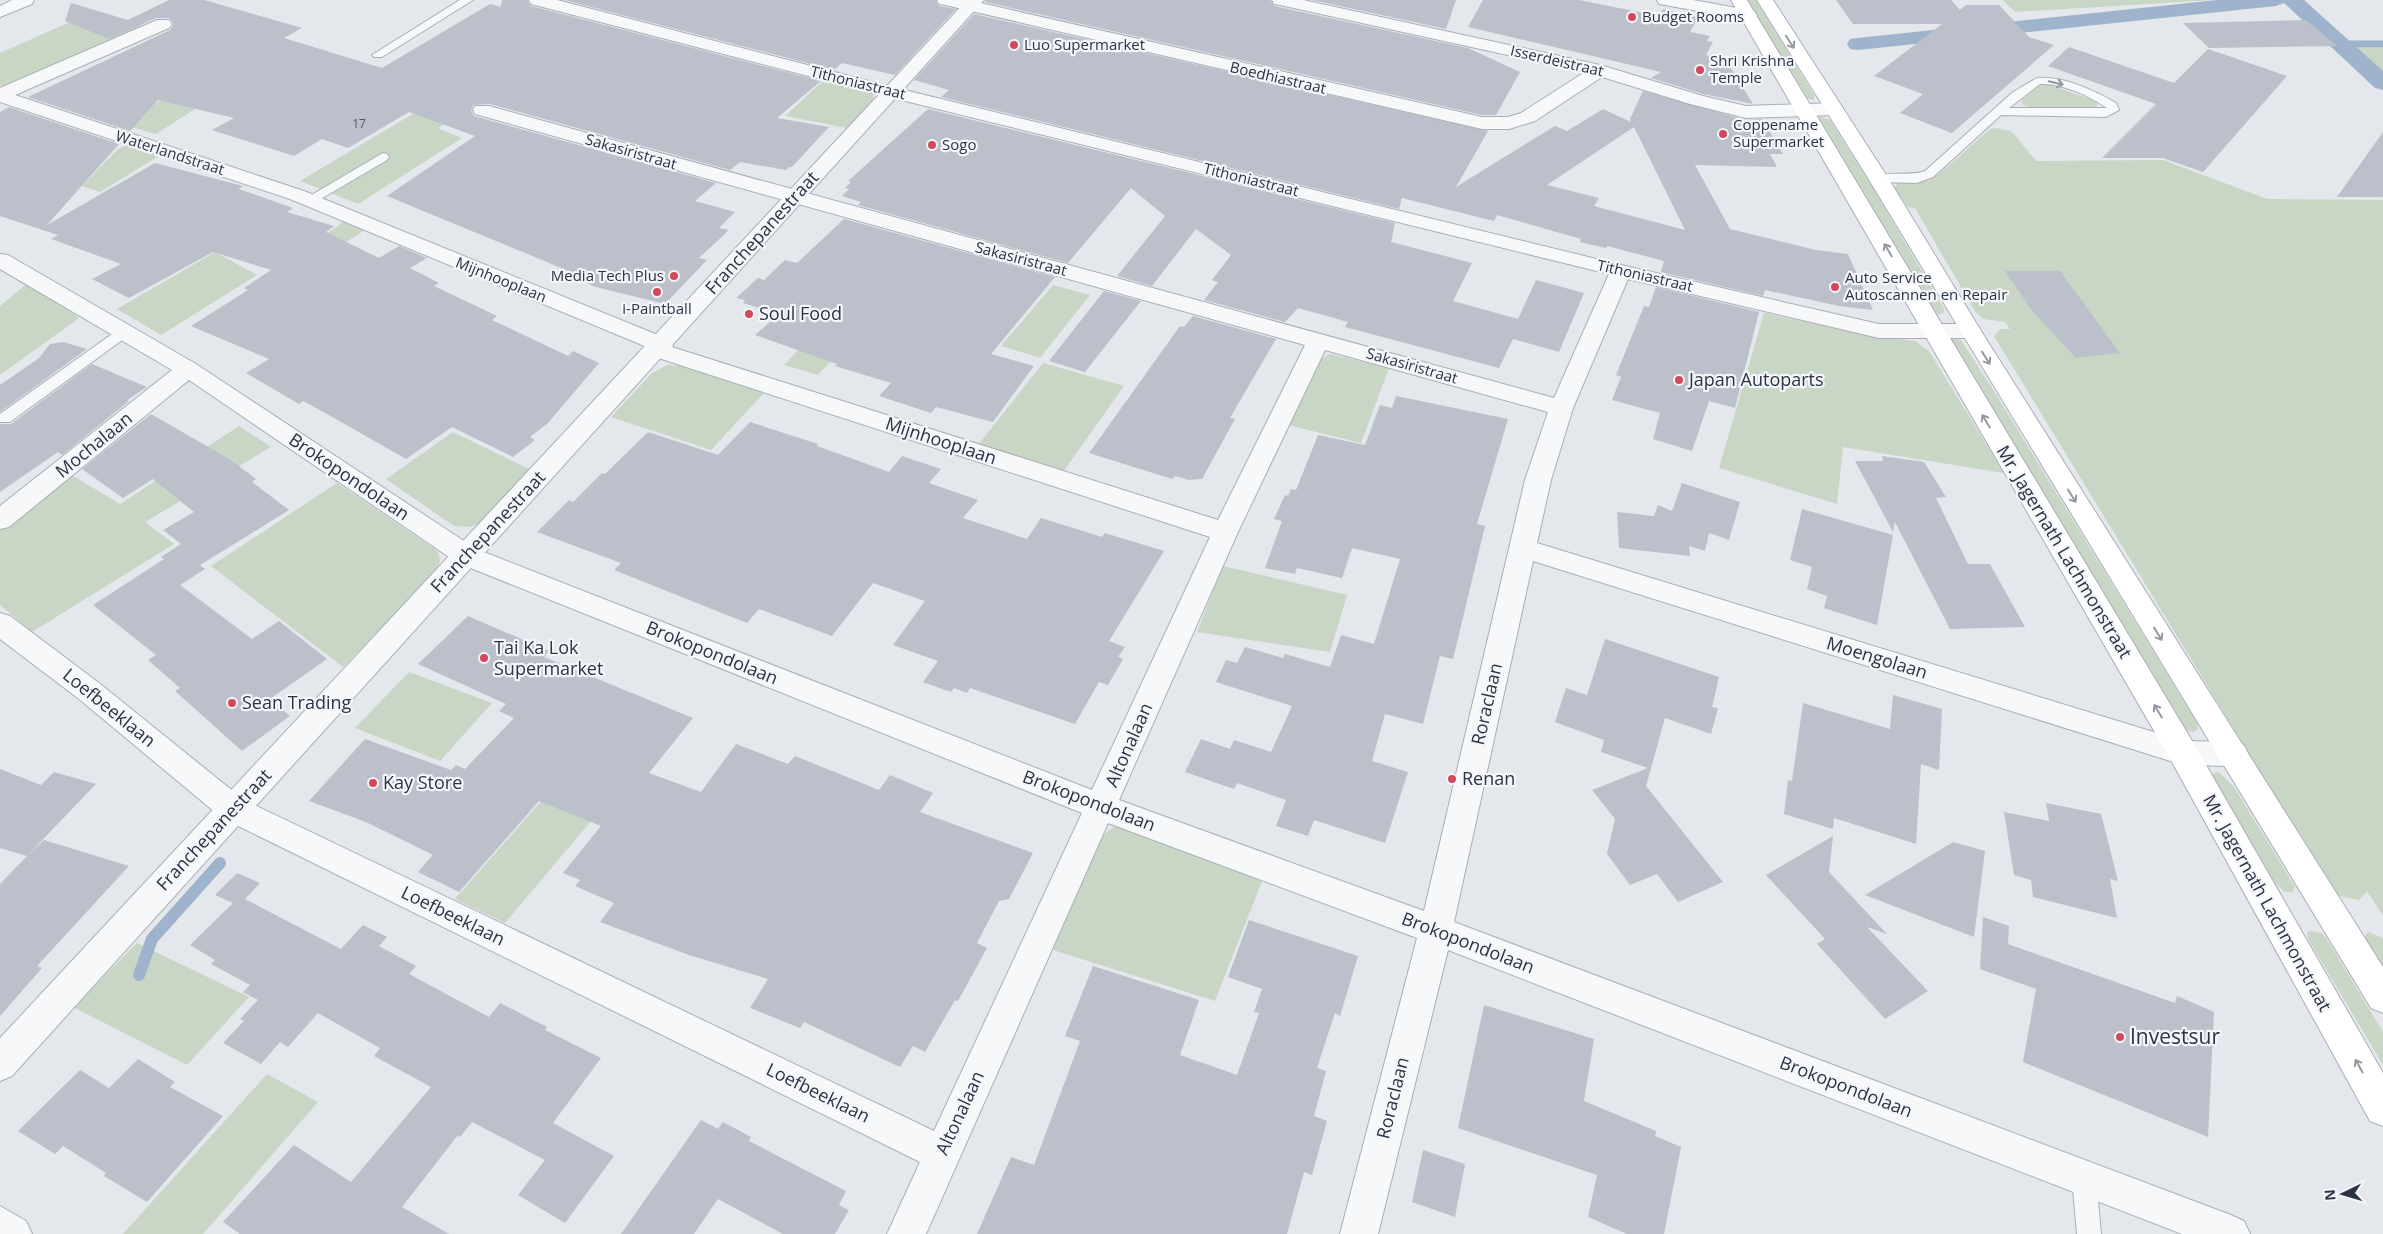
<svg xmlns="http://www.w3.org/2000/svg" width="2383" height="1234" font-family="'Open Sans',sans-serif">
	<style>
		.green { fill: #c9d6c5 }
		.lines { fill: none; stroke-linecap: round; stroke-linejoin: round }
		.stream-far1 { stroke: #9fb4cc; stroke-width: 7 }
		.stream { stroke: #9fb4cc; stroke-width: 12 }
		.canal { fill: #9fb4cc; fill-rule: evenodd }
		.building { fill: #bbc0ca; fill-rule: evenodd }
		.service-casing { stroke: #a9aeb7; stroke-width: 2 }
		.minor-casing { stroke: #a9aeb7; stroke-width: 2 }
		.tertiary-casing { stroke: #a9aeb7; stroke-width: 2 }
		.secondary-casing { stroke: #a9aeb7; stroke-width: 2 }
		.service { fill: #f7f8fa; fill-rule: evenodd }
		.minor { fill: #f7f8fa; fill-rule: evenodd }
		.tertiary { fill: #f7f8fa; fill-rule: evenodd }
		.secondary { fill: #fff; fill-rule: evenodd }
		.oneway { stroke: #959aa2 }
		.oneway2 { stroke: #9196a0 }
		.poi-dot { fill: #d1495b; stroke: #f4f6f9; stroke-width: 2 }
		.labels { text-anchor: middle; stroke-width: 4.5; stroke-linejoin: round; paint-order: stroke }
		.far-number-label { font-size: 12px; fill: #4f5766 }
		.far-poi-label { font-size: 15px; fill: #2b3445; stroke: #f4f6f9; text-anchor: start }
		.far-street-label { font-size: 15px; fill: #2b3445; stroke: #f4f6f9 }
		.street-label { font-size: 18px; fill: #2b3445; stroke: #f4f6f9 }
		.poi-label { font-size: 18px; fill: #2b3445; stroke: #f4f6f9; text-anchor: start }
		.near-poi-label { font-size: 21px; fill: #2b3445; stroke: #f4f6f9; text-anchor: start }
	</style>
	<rect width="100%" height="100%" fill="#e4e7ec"/>
	<path class="green" d="M1748,0H1756L1814,95V100L1806,98L1803,94Z
		M2003,0H2214L2015,12Z
		M95,11L144,26L5,87L0,85V53Z
		M224,47L270,61L156,134L128,126Z
		M2353,48H2383V74Z
		M825,79L872,92L874,95L873,100L847,128L785,116Z
		M2046,84L2096,101L2098,105L2096,107H2029L2023,105L2021,101L2040,85Z
		M421,109L453,119L438,128L462,138L358,204L300,181Z
		M1820,116L1830,120L1873,188L1944,309V312L1939,315L1931,311L1819,118Z
		M1995,128L2010,131L2014,134L2036,161L2163,160L2267,199L2383,200V916L2367,891L2359,900L2335,895L1994,336L2001,329H2010L2005,322L1983,319L1975,311L1915,208L1908,207L1895,189L1896,185L1899,183L1928,181L1947,167L1990,129Z
		M132,142L164,153L100,192L82,186L118,149Z
		M349,218L371,226L281,284L266,276Z
		M215,252L257,275L161,335L117,309Z
		M29,282L79,318L0,375V306Z
		M1053,285L1090,295L1040,358L1001,346Z
		M842,305L875,314L818,375L784,365Z
		M1764,313L1875,336L1915,341L1929,351L2004,473L1843,447L1837,504L1719,468Z
		M1951,338L1961,340L1994,391L2197,723L2198,729L2193,732L2185,730L2034,478L1948,340Z
		M1330,354L1389,368L1361,443L1288,425L1319,360Z
		M1043,363L1124,386L1063,472L978,445Z
		M668,365L681,366L765,392L711,450L611,417L652,373Z
		M239,426L271,447L145,522L174,544L32,632L0,605V529L70,474L120,504Z
		M453,432L533,471L482,523L469,527L454,526L386,479Z
		M337,483L435,549C444,559 439,567 432,576L343,667L211,566Z
		M1223,566L1347,595L1330,652L1197,632Z
		M409,672L492,703L440,761L355,728Z
		M2216,772L2220,773L2234,787L2295,887L2293,893L2284,891L2276,884L2213,778V774Z
		M565,774L613,795L505,923L455,899Z
		M1115,826H1123L1262,881L1215,1001L1053,950L1101,837Z
		M2310,931L2322,933L2328,941L2383,1032V1065L2308,939L2307,933Z
		M2368,932L2383,938V973L2363,940Z
		M137,943L249,997L187,1065L73,1007Z
		M267,1074L318,1102L203,1234H123Z"/>
	<g class="lines">
		<path class="stream-far1" d="M2341,44H2383"/>
		<path class="stream" d="M139,975L152,939L220,863"/>
		<path class="canal" d="M2217,0H2304L2383,71V90L2375,88L2284,3L2276,6L1858,50L1850,49L1847,44L1850,39L1858,38Z"/>
	</g>
	<path class="building" d="M169,0H204L302,28L284,38L382,68L490,4L501,7L502,0H527L531,6L821,81L777,118L829,127L792,167H789L786,170L740,162L730,170L490,104L473,105L471,111L474,116L716,183L695,201L735,212L719,228L729,230L699,258L707,260L665,304L596,287L567,275L571,272L387,196L475,136L409,112L348,148L322,139L294,156L212,130L234,118L158,100L130,131L28,97L170,30L174,24L169,18H156L109,39L65,21L71,3L128,20Z
		M564,0H935L939,6L956,9L895,75L842,63L834,70Z
		M986,0H1270L1274,6L1468,48L1520,72L1496,115H1482L985,2Z
		M1312,0H1456L1446,29Z
		M1483,0H1579L1659,16L1663,9L1698,17L1690,32L1710,36L1707,41L1713,42L1706,55L1726,60L1753,104L1703,94L1651,78L1661,72L1468,27Z
		M1836,0H1951L1960,10L1966,5H1999L2029,37L2054,45L1952,133L1900,113L1923,94L1874,76L1942,24H1853Z
		M974,14L1488,131L1456,187L1555,126L1567,131L1603,109L1631,122L1630,119L1643,91L1746,120L1762,119L1783,154H1770L1777,167L1695,165L1730,229L1816,250L1848,254L1873,310L1839,306L1765,290L1763,296L1661,272L1664,261L1607,246L1606,248L1580,242L1581,239L1497,215L1494,221L1402,198L1399,209L941,97L949,90L914,80ZM1634,127L1685,230L1594,206L1599,198L1547,185Z
		M2306,20L2337,46L2209,48L2183,23Z
		M2069,47L2174,83L2208,49L2287,76L2203,172L2163,158H2102L2156,104L2048,66Z
		M9,107L119,144L47,225L155,163L243,186L239,189L293,208L287,212L334,226L326,232L379,258L399,246L427,258L410,268L439,283L434,286L497,316L492,320L568,356L573,351L599,363L548,423L530,437L535,440L513,457L452,427L406,459L327,414L303,401L299,404L246,373L269,359L191,326L248,290L244,288L271,270L213,252L129,298L92,279L121,264L51,239L58,235L0,216V112Z
		M928,109L1395,223L1391,242L1472,263L1453,301L1518,319L1536,280L1584,293L1559,352L1513,339L1499,368L1345,327L1348,322L1298,308L1285,322L1204,300L1218,282L1212,280L1231,255L1196,229L1152,286L1117,276L1165,216L1131,188L1068,263L858,205L861,202L842,196L849,189L845,188L851,182L848,181Z
		M2383,132V197H2337Z
		M844,219L1055,277L991,354L1034,366L993,422L936,407L931,413L879,396L891,383L835,366L837,364L755,335L779,314L743,303L745,300L736,298L758,278L764,280L785,260L797,263Z
		M2005,271H2060L2120,353L2076,358L2033,312Z
		M1656,287L1759,312L1735,408L1709,401L1692,451L1653,439L1660,413L1612,400L1621,377L1616,375L1644,306L1649,307Z
		M1104,291L1141,301L1085,372L1049,361Z
		M1193,316L1276,339L1230,418L1235,419L1202,479L1189,480L1175,476L1172,479L1089,453L1180,326L1184,327Z
		M63,342L87,349L0,412V385L39,358L50,344Z
		M92,364L147,387L127,400L129,401L62,455L58,452L0,492V424H11Z
		M1396,396L1508,419L1477,524L1485,526L1453,659L1440,656L1423,724L1385,714L1372,761L1408,772L1385,843L1314,820L1308,836L1276,826L1286,800L1237,783L1234,789L1185,772L1201,739L1230,749L1234,740L1271,752L1292,706L1216,682L1226,660L1237,663L1245,647L1283,658L1285,654L1330,667L1341,635L1374,644L1400,559L1352,548L1342,578L1297,568L1295,574L1265,568L1282,521L1274,519L1285,495L1288,496L1291,489L1296,490L1318,435L1365,445L1380,405L1392,408Z
		M151,414L231,460L256,479L252,482L289,510L200,565L205,569L180,585L252,639L279,621L327,659L270,699L290,716L242,751L175,691L180,688L148,660L156,655L93,605L164,559L161,557L181,544L163,530L194,512L153,479L123,498L82,469Z
		M750,422L818,444L817,446L889,472L902,456L941,469L929,483L978,500L963,518L1027,539L1041,518L1102,537L1105,533L1164,551L1109,641L1125,647L1118,657L1123,659L1108,685L1099,682L1075,724L970,688L967,693L954,688L951,692L923,682L938,661L893,645L925,601L873,583L832,636L759,609L747,623L614,570L621,563L537,532L569,500L573,502L602,473L605,474L648,432L718,455Z
		M1882,456L1924,462L1946,497L1936,498L1968,564H1990L2025,627L1950,629L1895,522L1893,532L1855,461H1883Z
		M1682,483L1740,502L1729,540L1709,533L1705,551L1689,546L1690,556L1619,548L1617,512L1654,516L1658,505L1672,511Z
		M1802,509L1893,535L1877,625L1824,608L1827,596L1807,589L1812,567L1790,560Z
		M468,616L549,651L544,657L693,718L649,773L701,792L736,744L788,764L795,756L879,790L890,775L933,793L920,812L1033,853L1009,899L999,901L977,943L987,948L958,1001L955,1000L925,1052L913,1046L900,1067L804,1022L800,1028L750,1008L768,979L689,955L600,922L614,903L575,886L580,880L563,873L601,826L539,801L459,892L418,872L433,855L366,822L309,801L365,739L451,770L456,765L465,769L514,718L499,711L506,704L418,664Z
		M1605,639L1719,677L1712,707L1718,708L1711,734L1665,718L1646,786L1723,882L1678,902L1657,874L1630,885L1607,854L1615,819L1592,790L1648,768L1601,752L1604,740L1555,722L1566,688L1587,695Z
		M1893,695L1942,709L1939,770L1921,764L1916,844L1834,818L1833,829L1784,814L1788,780L1792,781L1803,703L1890,729Z
		M0,769L41,785L54,772L96,784L28,855L44,840L129,866L37,966L42,968L0,1016V884L27,856L0,848Z
		M2046,803L2101,814L2118,881L2110,879L2117,918L2033,897L2031,880L2014,875L2004,812L2049,821Z
		M1833,836L1829,872L1887,934L1867,927L1928,991L1885,1019L1817,944L1825,939L1766,875Z
		M1953,842L1985,851L1974,937L1865,895Z
		M237,873L260,883L245,899L341,949L363,925L387,937L379,946L416,966L409,974L489,1017L500,1003L547,1027L545,1030L601,1058L553,1123L614,1156L565,1223L518,1195L545,1160L472,1122L460,1137L458,1135L402,1207L449,1234H240L223,1222L294,1145L351,1182L431,1087L374,1056L380,1048L318,1013L288,1047L280,1042L261,1064L223,1043L244,1021L240,1019L258,1000L243,992L250,985L211,964L215,960L190,945L233,903L215,895Z
		M1983,917L2009,926L2008,944L2175,1003L2177,996L2214,1012L2208,1137L2023,1062L2036,989L1980,969Z
		M1249,920L1358,956L1340,1016L1335,1013L1317,1068L1326,1071L1314,1116L1327,1121L1312,1175L1304,1172L1287,1234H977L1011,1157L1034,1165L1080,1041L1065,1036L1093,966L1199,1000L1180,1055L1237,1075L1259,1013L1254,1012L1262,989L1228,977Z
		M1484,1005L1594,1039L1584,1101L1656,1131L1655,1136L1681,1147L1664,1234H1627L1588,1217L1597,1175L1458,1128Z
		M138,1059L175,1082L170,1087L223,1116L147,1202L104,1176L106,1173L63,1146L55,1154L18,1131L80,1070L109,1088Z
		M701,1120L718,1129L723,1122L751,1137L749,1141L846,1191L839,1205L849,1210L835,1234H783L718,1199L694,1234H621Z
		M1423,1150L1465,1164L1455,1217L1412,1202Z"/>
	<g class="lines">
		<defs>
			<path id="service" d="M460,0H473L382,57H374L372,55Z
				M2037,78C2064,76 2093,90 2116,103L2119,110L2106,117L2001,115L1933,177L1917,183L1878,182L1872,178C1880,170 1911,177 1925,171L2013,92ZM2040,84C2061,83 2090,96 2107,108H2009Z
				M383,153L387,154L389,157L387,160L314,203H304L303,200Z
				M124,327L129,329L131,332L129,335L10,422H0V414L119,329Z
				M2084,1166L2092,1170L2096,1178L2101,1234H2077L2072,1178L2076,1170Z"/>
			<path id="minor" d="M12,0H34L32,4L0,17V6Z
				M529,0H557L896,88L1621,265L1879,324H1970L1978,326L1981,331L1978,336L1970,338H1879L1628,279L1573,408L1551,480L1537,543L2183,741L2233,742L2244,745L2248,754L2244,763L2233,766L2183,765L1533,561L1454,922L2231,1215L2244,1221L2250,1234H2182L1448,950L1378,1234H1340L1417,938L1108,823L926,1234H887L920,1162L222,818L79,699L0,639V613L10,616L99,683L244,800L934,1131L1082,813L458,563L189,380L9,527L0,529V506L172,370L0,269V254L8,255L196,364L476,549L1092,790L1210,537L649,355L646,350L647,347L290,199L0,102V88L157,20H169L172,24L169,28L15,95L304,191L670,340L673,345L672,347L1218,520L1305,345L475,114L473,110L475,106H489L1554,398L1609,274L885,96L531,4ZM1325,350L1548,412L1525,480L1424,911L1119,800L1238,532Z
				M937,0H967L1482,117H1508L1521,113L1585,72L1280,5L1274,4L1272,0H1303L1600,65L1703,96L1746,106L1834,103L1841,105L1843,109L1841,113L1834,115L1746,118L1690,104L1602,77L1535,121L1509,129H1482L945,5L939,4Z
				M1657,0H1693L1748,10L1754,11L1757,15L1754,19L1748,20L1665,5L1659,4Z
				M0,1206L26,1221L32,1234H0Z"/>
			<path id="tertiary" d="M967,0H984L12,1076L0,1081V1038Z"/>
			<path id="secondary" d="M1731,0H1747L2194,744L2383,1073V1126L2370,1121L2172,762Z
				M1757,0H1773L1888,178L1981,331L2383,967V1013L2371,1008L1868,178Z"/>
		</defs>
		<use href="#service" class="service-casing"/>
		<use href="#minor" class="minor-casing"/>
		<use href="#tertiary" class="tertiary-casing"/>
		<use href="#secondary" class="secondary-casing"/>
		<use href="#service" class="service"/>
		<use href="#minor" class="minor"/>
		<use href="#tertiary" class="tertiary"/>
		<use href="#secondary" class="secondary"/>
	</g>
	<defs><path id="oneway-shaft" d="M-6 0H5M1.5-3L5.5 0L1.5 3" fill="none" stroke-width="1.6" stroke-linecap="round" stroke-linejoin="round" transform="scale(1.25)"/></defs>
	<g class="oneway">
		<use href="#oneway-shaft" transform="translate(1790 42) rotate(57)"/>
		<use href="#oneway-shaft" transform="translate(1888 250) rotate(-120)"/>
		<use href="#oneway-shaft" transform="translate(1986 358) rotate(58)"/>
		<use href="#oneway-shaft" transform="translate(1986 421) rotate(-121)"/>
		<use href="#oneway-shaft" transform="translate(2072 496) rotate(58)"/>
		<use href="#oneway-shaft" transform="translate(2158 634) rotate(58)"/>
		<use href="#oneway-shaft" transform="translate(2158 711) rotate(-121)"/>
		<use href="#oneway-shaft" transform="translate(2359 1066) rotate(-119)"/>
	</g>
	<use class="oneway2" href="#oneway-shaft" transform="translate(2056 83) rotate(14)"/>
	<g class="poi-dot">
		<circle cx="1632" cy="17" r="5"/>
		<circle cx="1014" cy="45" r="5"/>
		<circle cx="1700" cy="70" r="5"/>
		<circle cx="1723" cy="134" r="5"/>
		<circle cx="932" cy="145" r="5"/>
		<circle cx="674" cy="276" r="5"/>
		<circle cx="1835" cy="287" r="5"/>
		<circle cx="657" cy="292" r="5"/>
		<circle cx="749" cy="314" r="5"/>
		<circle cx="1679" cy="380" r="5"/>
		<circle cx="484" cy="658" r="5"/>
		<circle cx="232" cy="703" r="5"/>
		<circle cx="1452" cy="779" r="5"/>
		<circle cx="373" cy="783" r="5"/>
		<circle cx="2120" cy="1037" r="5"/>
	</g>
	<g class="labels">
		<g class="far-number-label">
			<text x="359" y="128">17</text>
		</g>
		<g class="far-poi-label">
			<text x="1642" y="22">Budget Rooms</text>
			<text x="1024" y="50">Luo Supermarket</text>
			<text x="1710" y="66">Shri Krishna<tspan x="1710" dy="17">Temple</tspan></text>
			<text x="1733" y="130">Coppename<tspan x="1733" dy="17">Supermarket</tspan></text>
			<text x="942" y="150">Sogo</text>
			<text x="664" y="281" text-anchor="end">Media Tech Plus</text>
			<text x="1845" y="283">Auto Service<tspan x="1845" dy="17">Autoscannen en Repair</tspan></text>
			<text x="657" y="314" text-anchor="middle">i-Paintball</text>
		</g>
		<g class="far-street-label">
			<text transform="translate(1557 61) rotate(13)" y="5">Isserdeistraat</text>
			<text transform="translate(1278 78) rotate(13)" y="5">Boedhiastraat</text>
			<text transform="translate(858 83) rotate(14)" y="5">Tithoniastraat</text>
			<text transform="translate(631 152) rotate(16)" y="5">Sakasiristraat</text>
			<text transform="translate(170 153) rotate(18)" y="5">Waterlandstraat</text>
			<text transform="translate(1251 180) rotate(14)" y="5">Tithoniastraat</text>
			<text transform="translate(1021 259) rotate(15)" y="5">Sakasiristraat</text>
			<text transform="translate(1645 276) rotate(13)" y="5">Tithoniastraat</text>
			<text transform="translate(501 280) rotate(22)" y="5">Mijnhooplaan</text>
			<text transform="translate(1412 366) rotate(16)" y="5">Sakasiristraat</text>
		</g>
		<g class="street-label">
			<text transform="translate(762 233) rotate(-48)" y="6">Franchepanestraat</text>
			<text transform="translate(941 441) rotate(18)" y="6">Mijnhooplaan</text>
			<text transform="translate(94 445) rotate(-39)" y="6">Mochalaan</text>
			<text transform="translate(349 477) rotate(34)" y="6">Brokopondolaan</text>
			<text transform="translate(488 532) rotate(-47)" y="6">Franchepanestraat</text>
			<text transform="translate(2064 552) rotate(59)" y="6">Mr. Jagernath Lachmonstraat</text>
			<text transform="translate(712 653) rotate(22)" y="6">Brokopondolaan</text>
			<text transform="translate(1877 658) rotate(17)" y="6">Moengolaan</text>
			<text transform="translate(1487 704) rotate(-77)" y="6">Roraclaan</text>
			<text transform="translate(109 708) rotate(39)" y="6">Loefbeeklaan</text>
			<text transform="translate(1129 745) rotate(-66)" y="6">Altonalaan</text>
			<text transform="translate(1089 801) rotate(21)" y="6">Brokopondolaan</text>
			<text transform="translate(214 830) rotate(-47)" y="6">Franchepanestraat</text>
			<text transform="translate(2267 903) rotate(61)" y="6">Mr. Jagernath Lachmonstraat</text>
			<text transform="translate(453 916) rotate(26)" y="6">Loefbeeklaan</text>
			<text transform="translate(1468 943) rotate(21)" y="6">Brokopondolaan</text>
			<text transform="translate(1846 1087) rotate(21)" y="6">Brokopondolaan</text>
			<text transform="translate(818 1093) rotate(26)" y="6">Loefbeeklaan</text>
			<text transform="translate(1393 1098) rotate(-76)" y="6">Roraclaan</text>
			<text transform="translate(960 1113) rotate(-65)" y="6">Altonalaan</text>
		</g>
		<g class="poi-label">
			<text x="759" y="320">Soul Food</text>
			<text x="1689" y="386">Japan Autoparts</text>
			<text x="494" y="654">Tai Ka Lok<tspan x="494" dy="21">Supermarket</tspan></text>
			<text x="242" y="709">Sean Trading</text>
			<text x="1462" y="785">Renan</text>
			<text x="383" y="789">Kay Store</text>
		</g>
		<g class="near-poi-label">
			<text x="2130" y="1044">Investsur</text>
		</g>
	</g>
	<g transform="translate(2343 1194) rotate(265)" stroke="#f4f6f9" stroke-width="4" paint-order="stroke">
	<path d="M0-4L9 19L0 12L-9 19Z" fill="#2b3445"/>
	<text y="-8" font-size="14" font-weight="bold" text-anchor="middle" fill="#2b3445">N</text>
	</g>
</svg>
